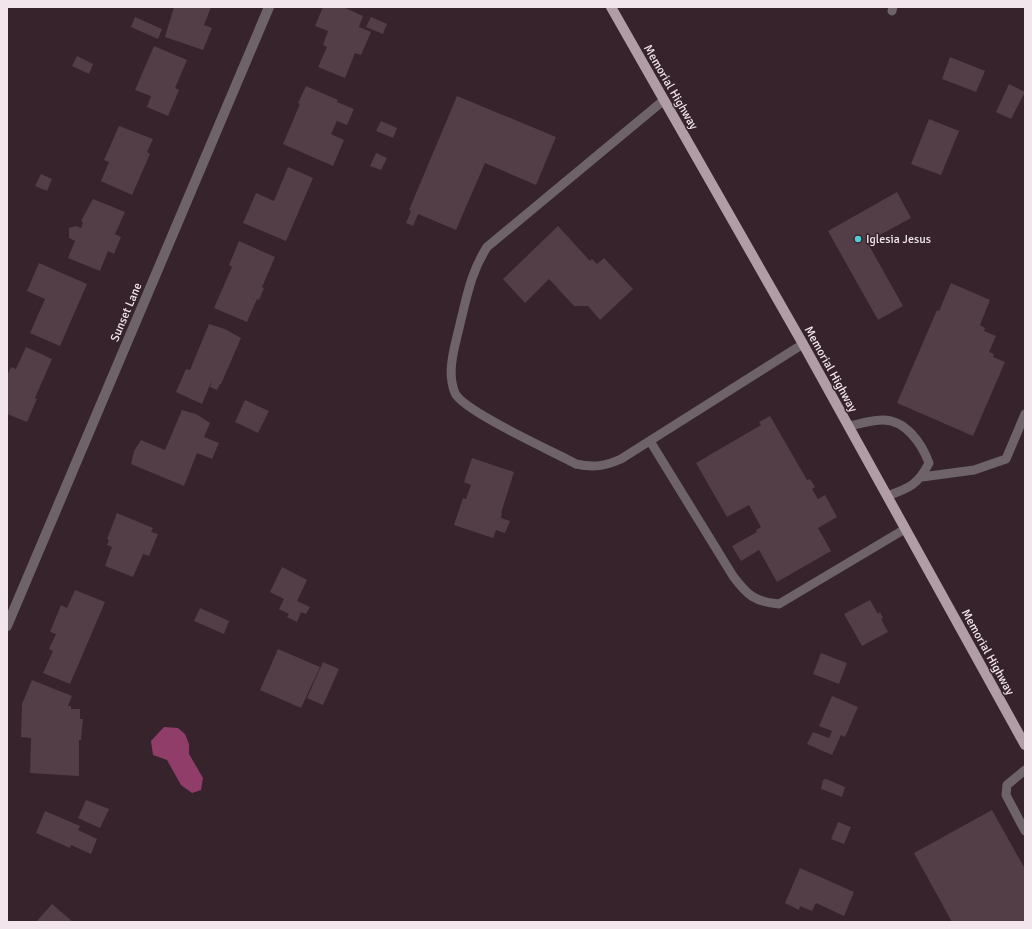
<svg xmlns="http://www.w3.org/2000/svg" width="1032" height="929" font-family="Signika,sans-serif">
	<style>
		.water { fill: #913d6a }
		.building { fill: #533e47 }
		.lines { fill: none; stroke-linecap: round; stroke-linejoin: round }
		.lane { stroke: #6d6368; stroke-width: 9 }
		.street { stroke: #6d6368; stroke-width: 10 }
		.primary { stroke: #b19da6; stroke-width: 10 }
		.poi-dot { fill: #51ccd2; stroke: #36232c; stroke-width: 1.5 }
		.labels { text-anchor: middle; stroke-width: 3; stroke-linejoin: round; paint-order: stroke }
		.street-label { font-size: 12px; fill: #f2e5eb; stroke: #36232c }
		.poi-label { font-size: 12px; fill: #f2e5eb; stroke: #36232c; text-anchor: start }
	</style>
	<rect width="100%" height="100%" fill="#36232c"/>
	<path class="water" d="M164,727L178,728L185,734L189,744V754L203,778L201,790L192,793L181,785L167,760L153,755L151,741Z"/>
	<path class="building" d="M174,7H211L204,25L212,28L203,50L165,37Z
		M323,7H343L363,16L359,27L371,32L361,55L355,53L345,78L318,67L327,47L323,45L328,31L315,26Z
		M135,17L162,29L158,39L131,27Z
		M371,17L387,24L383,34L366,27Z
		M154,46L187,60L175,88L179,90L168,116L147,107L151,96L135,90Z
		M77,56L93,64L89,74L72,66Z
		M950,57L985,71L976,92L942,79Z
		M1009,84L1025,92L1011,119L996,112Z
		M306,86L338,100L337,102L354,109L347,125L337,121L331,134L344,140L333,166L283,144L300,104L298,103Z
		M457,96L556,137L536,185L485,163L456,230L418,214L413,226L406,223L411,211L409,210Z
		M929,119L959,131L941,175L911,164Z
		M381,121L397,128L393,138L376,131Z
		M119,126L153,139L147,152L150,154L132,195L101,181L109,162L104,160Z
		M376,153L387,158L381,170L370,166Z
		M288,167L313,178L286,241L243,223L256,193L274,201Z
		M41,174L52,179L47,191L35,186Z
		M897,192L911,218L867,242L903,306L878,320L828,231Z
		M93,199L125,212L115,234L121,237L114,254L108,251L100,271L68,258L75,241L69,238V228L76,226L81,228L83,222L81,221Z
		M558,226L590,261L592,259L597,264L604,258L633,289L600,320L588,306H574L549,279L525,303L503,279Z
		M239,241L275,257L262,287L264,288L259,300L257,299L247,322L214,308L232,267L229,265Z
		M39,263L87,284L60,346L30,333L45,299L27,291Z
		M951,283L990,300L980,325L985,328L984,331L996,336L989,352L994,354L993,357L1005,362L973,436L897,403L937,310L939,311Z
		M209,324L225,329L241,338L221,384H220L217,390L210,387L212,380L202,404L176,392L186,369L190,370Z
		M26,347L52,359L35,398L37,399L27,422L7,414V376L11,367L16,369Z
		M245,400L269,411L258,433L235,422Z
		M182,410L196,414L210,423L204,437L219,443L212,459L197,453L184,486L131,464L134,451L141,440L165,450Z
		M770,416L807,480L810,479L815,487L812,489L818,499L825,495L837,517L818,528L831,551L777,582L759,550L741,561L732,546L757,532L756,530L761,527L749,505L727,517L696,463L761,425L759,422Z
		M472,458L514,472L501,513H502L501,518L510,521L505,533L496,530L493,538L454,525L463,498L466,499L471,485L464,482Z
		M117,513L153,528L151,532L158,534L149,556L143,554L133,577L105,566L112,547L107,545L109,540L107,539Z
		M282,567L307,580L297,601L310,607L306,614L301,612L297,622L287,617L289,614L279,609L284,599L270,592Z
		M75,590L105,602L70,684L43,673L53,651L49,649L56,634L50,632L61,605L67,608Z
		M870,600L878,614L880,612L883,618L881,619L888,632L862,646L844,614Z
		M200,608L229,621L224,634L194,621Z
		M278,649L320,667L301,708L260,690Z
		M821,653L847,663L839,684L813,674Z
		M323,662L339,669L323,705L307,698Z
		M32,680L72,696L68,706H71V709H80V719H83L81,740H79V776L30,773L31,738L21,737L22,704Z
		M832,696L858,707L845,737L841,735L832,755L807,744L813,732L829,738L832,731L819,726Z
		M826,779L845,787L842,797L821,789L823,780Z
		M86,800L109,809L100,828L78,818Z
		M992,810L1025,869V922H952L914,853Z
		M45,811L80,826L78,830L97,839L91,854L71,845L70,848L36,833Z
		M838,822L851,827L844,844L831,839Z
		M800,868L854,892L844,916L816,903L812,911L800,906L799,910L785,903Z
		M52,904L73,922H36Z"/>
	<g class="lines">
		<path class="lane" d="M892,11L893,7
			M664,100L487,247C471,272 467,296 460,324C455,346 446,372 455,393C463,411 554,452 576,464C594,468 605,466 621,459L803,344
			M849,426C859,424 872,420 883,420C906,420 922,444 929,463C918,485 909,488 887,496
			M650,441L733,576C747,595 755,602 779,604L905,529
			M922,477L974,470L1006,459L1025,414
			M1025,770L1007,785L1006,795L1025,831"/>
		<path class="street" d="M7,626L269,7"/>
		<path class="primary" d="M611,7L803,344L1025,745"/>
	</g>
	<circle class="poi-dot" cx="858" cy="239" r="4"/>
	<g class="labels">
		<g class="street-label">
			<text transform="translate(671 87) rotate(60)" y="4">Memorial Highway</text>
			<text transform="translate(126 312) rotate(-67)" y="4">Sunset Lane</text>
			<text transform="translate(831 369) rotate(61)" y="4">Memorial Highway</text>
			<text transform="translate(988 652) rotate(61)" y="4">Memorial Highway</text>
		</g>
		<g class="poi-label">
			<text x="866" y="243">Iglesia Jesus</text>
		</g>
	</g>
	<rect width="1032" height="929" fill="none" stroke="#f2e5eb" stroke-width="16"/>
</svg>
